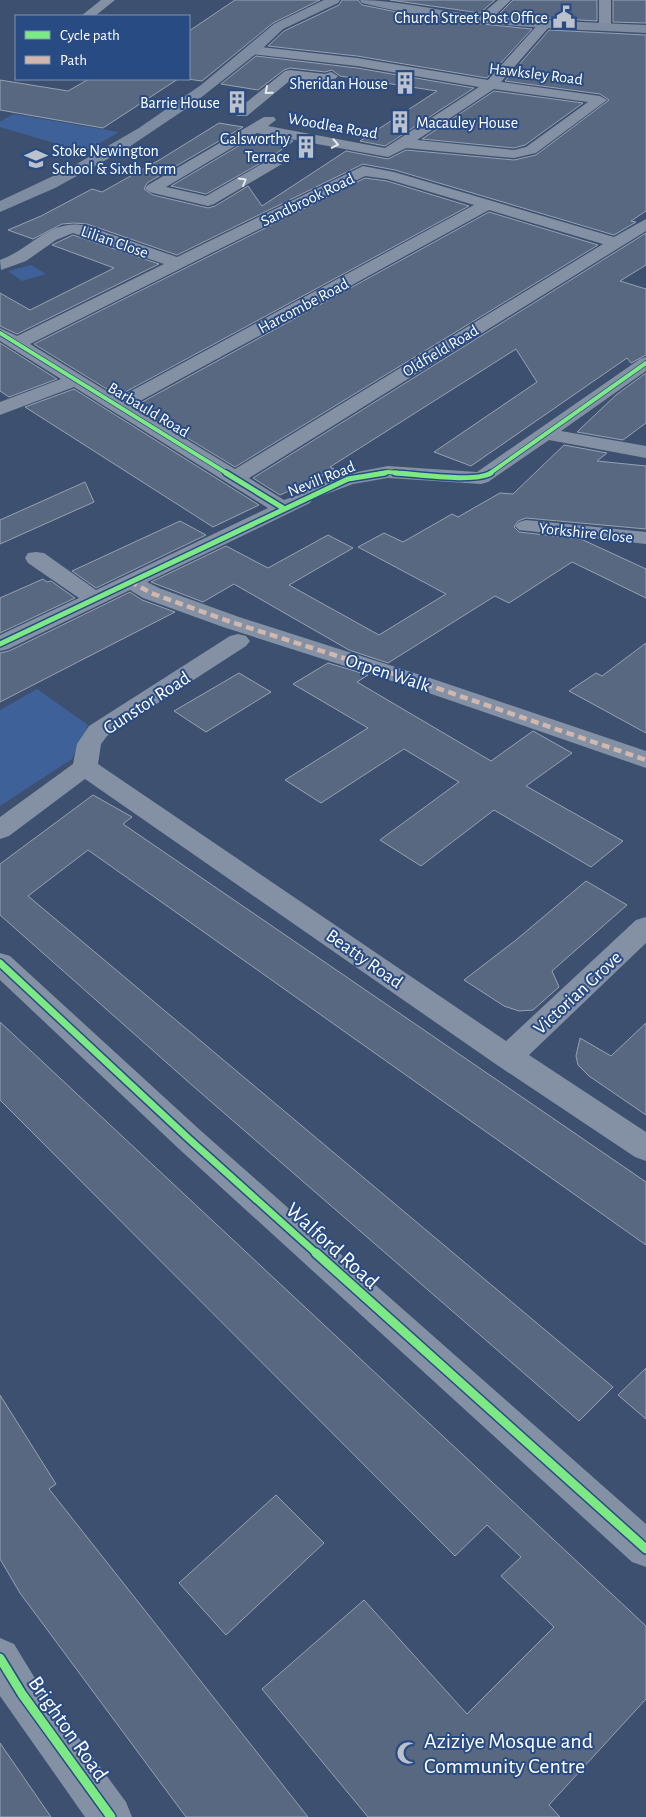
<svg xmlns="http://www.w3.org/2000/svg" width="646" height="1817" font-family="'Alegreya Sans',sans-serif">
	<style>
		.green { fill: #3e6199 }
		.building { fill: #586880; stroke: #97a1b3 }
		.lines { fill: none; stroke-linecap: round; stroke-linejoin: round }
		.street { fill: #8491a5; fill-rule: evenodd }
		.secondary { fill: #7e8ca1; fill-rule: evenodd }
		.quiet { stroke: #d1b7ad; stroke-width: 4.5; stroke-dasharray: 8 4.5; stroke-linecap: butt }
		.cycleway-far3-casing { stroke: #294b83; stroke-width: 5.5 }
		.cycleway-far2-casing { stroke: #294b83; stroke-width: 8 }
		.cycleway-far1-casing { stroke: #294b83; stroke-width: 10 }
		.cycleway-casing { stroke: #294b83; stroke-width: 12 }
		.cycleway-far3 { stroke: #7ce984; stroke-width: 4 }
		.cycleway-far2 { stroke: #7ce984; stroke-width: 5 }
		.cycleway-far1 { stroke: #7ce984; stroke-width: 7 }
		.cycleway { stroke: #7ce984; stroke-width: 9 }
		.oneway { stroke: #e6e9ed }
		.labels { text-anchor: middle; stroke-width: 4; stroke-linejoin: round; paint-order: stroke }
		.far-poi-label { font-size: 16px; fill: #fff; stroke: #294b83; text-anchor: end }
		.far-street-label { font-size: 16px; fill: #fff; stroke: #294b83 }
		.street-label { font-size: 19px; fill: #fff; stroke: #294b83 }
		.near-street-label { font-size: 22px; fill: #fff; stroke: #294b83 }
		.near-poi-label { font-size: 22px; fill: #fff; stroke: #294b83; text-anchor: start }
	</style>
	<rect width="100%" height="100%" fill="#3d506f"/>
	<path class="green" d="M13,114L119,132L85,152L0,127V122Z
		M31,265L46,274L22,281L8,271Z
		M37,689L88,725L72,759L0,806V710Z"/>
	<path class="building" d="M235,0H320L273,23L202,81L187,79H189V31Z
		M342,0H358L362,5L432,19L532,29L487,78L357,56L268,46L284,31L339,5Z
		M390,0H495L480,13Z
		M513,0H597V21L498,15Z
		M613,0H646V23L613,22Z
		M549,30L646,35V211L631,221L636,222L614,235L395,170L363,164L177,255L87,224L74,223L62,224L33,239L8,230L41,216L92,189L102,192L161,159L219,123L243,127L147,183L144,189L153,195L208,208L215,206L248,186L262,206L346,151L388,159L406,150L514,160L536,155L609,100L600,94L505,81Z
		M256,56L357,68L474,88L385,146L360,141L437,91L340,76L332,70L325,72L290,68L284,70L258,90L221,84Z
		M89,79H178L103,128L0,110V80L68,91Z
		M494,91L583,103L525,145L514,148L422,139Z
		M257,135L293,141L273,156L206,194L171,186Z
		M365,178L387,181L469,206L118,396L34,344Z
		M489,212L598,245L235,467L135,406Z
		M646,233V265L620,281L646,289V355L631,363L627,358L471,466L434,452L537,382L516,349L330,467L334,469L294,491H289L280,495L253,478Z
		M73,235L159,264L17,334L0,326V293L30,310L114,268L52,245Z
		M0,343L57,379L9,397L0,391Z
		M646,373V423L623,440L577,432L616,395Z
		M74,389L259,505L213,527L25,407Z
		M564,445L607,453L597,461L646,466V529L526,518L518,521L514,527L519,532L581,539L646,569V598L572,562L509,603L495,596L388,663L349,650L234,584L203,602L151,582L226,546L268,568L328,535L353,548L289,585L379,635L446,594L358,547L384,533L403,542L452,514L458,517L500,493L513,494Z
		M85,482L94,502L0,544V520Z
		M180,521L206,535L96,588L72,571Z
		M43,579L47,582L51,581L75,598L0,633V598Z
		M130,592L142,600L175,612L0,702V653L9,651Z
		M646,643V733L569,691L596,673L602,676Z
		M328,663L368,675L357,682L491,761L533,731L572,753L526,786L623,841L591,867L494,810L421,866L380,840L459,782L404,749L321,803L285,780L368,728L293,684Z
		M239,673L271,692L206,732L174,711Z
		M93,795L132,817L123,824L646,1182V1245L88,850L28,896L613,1387L579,1421L193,1086L0,915V864Z
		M586,881L627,905L552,971L559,987L533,1010L519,1011L504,1006L464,980L516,940Z
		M0,1022L646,1626V1699L549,1805L560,1817H368L262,1689L364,1600L467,1714L554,1627L501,1576L521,1557L487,1525L455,1556L0,1100Z
		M646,1023V1115L589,1076L578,1065L576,1056L580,1038L611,1056Z
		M646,1368V1419L618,1395Z
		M0,1395L56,1484L49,1489L308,1817H186L20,1593L0,1559Z
		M276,1495L324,1543L226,1635L179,1583Z
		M0,1743L51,1817H0Z"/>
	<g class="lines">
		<path class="street" d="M101,0H115L95,16H81Z
			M498,0H511L488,22H480L478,19L480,16Z
			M599,0H611V27L609,30L605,31L599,27Z
			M545,20L549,21L551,24L549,27L501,82L600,96L607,100L536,153L514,158L406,148L388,157L257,133L166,187L206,196L272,158H282L284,161L282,164L214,204L208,206L153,193L148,191L145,188L148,185L264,117H274L276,120L268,126L385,148L479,87L357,66L252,54L245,50L247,47L252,46L357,58L488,80L541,21ZM494,89L588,102L526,147L514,150L417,140Z
			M290,70L325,74L331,72L338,76L333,81L328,82L293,78L247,116H237L235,113L237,110L285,71Z
			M363,166L394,172L614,237L646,219V231L249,478L284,500L304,493L307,489L341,475L388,466L477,472L640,359L646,357V371L561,431L646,446V458L549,440L488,482L481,484L388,478L353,484L313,499L310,503L147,582L159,588L239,617L436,680L646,751V768L420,690L223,627L143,598L130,590L8,649L0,651V635L79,598L28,563L25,558L28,553L36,552L44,553L96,590L268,508L74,387L0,415V402L61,379L0,341V328L17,336L164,264L73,233L56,240L26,261L1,270L0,260C31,249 51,217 87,226L177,257ZM365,176L387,179L474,205L118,398L30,344ZM489,210L603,244L235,469L131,406Z
			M526,520L646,532V544L519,530L515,526L519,522Z
			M238,634L246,636L250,641L246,646L107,736L101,744L98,764L506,1041L636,920L646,917V943L529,1055L646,1132V1161L635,1157L497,1065L85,779L9,836L0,839V817L73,764L77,744L89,726L230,636Z
			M0,953L10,956L200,1130L646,1524V1567L632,1562L178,1148L0,980Z
			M0,1638L14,1644L36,1680L126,1802L132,1817H85L0,1696Z"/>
		<path class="secondary" d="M324,0H340L338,3L283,29L262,49L193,104L126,149L55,188L0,212V201L68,169L139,128L201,85L274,24Z
			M360,0C397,0 433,10 470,14C528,20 587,22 646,25V33C551,28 454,26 362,3Z"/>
		<path class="quiet" d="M130,581L151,593L231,622L428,685L646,760"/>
		<defs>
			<path id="cycleway-far3" d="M0,333L228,474
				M378,474L388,472L412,474
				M489,474L646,363"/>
			<path id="cycleway-far2" d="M226,473L283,508
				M395,473C416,474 476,483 491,473
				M0,644L348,479L385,473"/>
			<path id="cycleway-far1" d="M0,963L189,1139L317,1254"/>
			<path id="cycleway" d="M316,1253L646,1549
				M0,1658L22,1694L111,1817"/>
		</defs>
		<use href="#cycleway-far3" class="cycleway-far3-casing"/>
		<use href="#cycleway-far2" class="cycleway-far2-casing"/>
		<use href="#cycleway-far1" class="cycleway-far1-casing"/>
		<use href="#cycleway" class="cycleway-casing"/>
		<use href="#cycleway-far3" class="cycleway-far3"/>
		<use href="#cycleway-far2" class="cycleway-far2"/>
		<use href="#cycleway-far1" class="cycleway-far1"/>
		<use href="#cycleway" class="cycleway"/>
	</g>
	<defs><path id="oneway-chevron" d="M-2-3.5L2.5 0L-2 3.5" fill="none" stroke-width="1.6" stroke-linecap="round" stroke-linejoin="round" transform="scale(1.25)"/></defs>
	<g class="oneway">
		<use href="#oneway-chevron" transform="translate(268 91) rotate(139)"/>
		<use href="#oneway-chevron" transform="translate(335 144) rotate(11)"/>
		<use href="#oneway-chevron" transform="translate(243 181) rotate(-30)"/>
	</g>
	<defs>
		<symbol id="civic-bare" viewBox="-9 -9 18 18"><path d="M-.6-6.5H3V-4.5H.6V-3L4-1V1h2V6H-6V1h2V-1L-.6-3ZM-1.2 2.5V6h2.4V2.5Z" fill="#bbc2cd" stroke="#294b83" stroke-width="2.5" paint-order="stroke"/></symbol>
		<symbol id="building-bare" viewBox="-9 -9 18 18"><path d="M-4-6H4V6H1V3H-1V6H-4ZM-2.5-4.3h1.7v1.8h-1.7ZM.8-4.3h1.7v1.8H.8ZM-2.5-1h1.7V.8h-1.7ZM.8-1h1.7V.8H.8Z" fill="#bbc2cd" stroke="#294b83" stroke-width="2.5" paint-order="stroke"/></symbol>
		<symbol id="school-bare" viewBox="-9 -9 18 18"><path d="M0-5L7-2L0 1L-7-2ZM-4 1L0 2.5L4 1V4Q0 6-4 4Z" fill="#bbc2cd" stroke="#294b83" stroke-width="2.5" paint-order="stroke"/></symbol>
		<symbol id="mosque-bare" viewBox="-9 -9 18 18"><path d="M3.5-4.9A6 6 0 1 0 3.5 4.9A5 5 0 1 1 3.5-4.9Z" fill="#bbc2cd" stroke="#294b83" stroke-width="2.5" paint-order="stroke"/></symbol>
	</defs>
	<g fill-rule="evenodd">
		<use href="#civic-bare" x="548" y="1" width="32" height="32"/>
		<use href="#building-bare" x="389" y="67" width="32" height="32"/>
		<use href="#building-bare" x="221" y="86" width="32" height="32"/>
		<use href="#building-bare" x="384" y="106" width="32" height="32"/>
		<use href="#building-bare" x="290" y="131" width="32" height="32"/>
		<use href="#school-bare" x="20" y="143" width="32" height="32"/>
		<use href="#mosque-bare" x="392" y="1737" width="32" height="32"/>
	</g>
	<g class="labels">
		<g class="far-poi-label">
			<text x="548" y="23">Church Street Post Office</text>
			<text x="388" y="89">Sheridan House</text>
			<text x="220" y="108">Barrie House</text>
			<text x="416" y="128" text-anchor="start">Macauley House</text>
			<text x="290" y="144">Galsworthy<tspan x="290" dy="18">Terrace</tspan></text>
			<text x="52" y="156" text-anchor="start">Stoke Newington<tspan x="52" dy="18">School &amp; Sixth Form</tspan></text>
		</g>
		<g class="far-street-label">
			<text transform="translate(536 73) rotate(7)" y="6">Hawksley Road</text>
			<text transform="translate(333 125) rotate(10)" y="6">Woodlea Road</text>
			<text transform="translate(307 199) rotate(-26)" y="6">Sandbrook Road</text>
			<text transform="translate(115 241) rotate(19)" y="6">Lilian Close</text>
			<text transform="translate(303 305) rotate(-28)" y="6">Harcombe Road</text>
			<text transform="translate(440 350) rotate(-31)" y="6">Oldfield Road</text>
			<text transform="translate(149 409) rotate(31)" y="6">Barbauld Road</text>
			<text transform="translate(321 478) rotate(-22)" y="6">Nevill Road</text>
			<text transform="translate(586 532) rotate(6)" y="6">Yorkshire Close</text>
		</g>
		<g class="street-label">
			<text transform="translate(388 672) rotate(18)" y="7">Orpen Walk</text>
			<text transform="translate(146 702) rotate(-33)" y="7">Gunstor Road</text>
			<text transform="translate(365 958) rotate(35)" y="7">Beatty Road</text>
			<text transform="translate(577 992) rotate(-43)" y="7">Victorian Grove</text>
		</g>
		<g class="near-street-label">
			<text transform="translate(333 1245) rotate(42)" y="8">Walford Road</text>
			<text transform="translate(69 1728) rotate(55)" y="8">Brighton Road</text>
		</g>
		<g class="near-poi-label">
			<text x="424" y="1748">Aziziye Mosque and<tspan x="424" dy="25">Community Centre</tspan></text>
		</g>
	</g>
	<rect x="15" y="15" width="175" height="65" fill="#294b83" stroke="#7f93b5"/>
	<rect x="25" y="31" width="25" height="8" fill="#7ce984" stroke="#7f93b5"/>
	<text x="60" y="40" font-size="15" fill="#ffffff">Cycle path</text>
	<rect x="25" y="56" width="25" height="8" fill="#d1b7ad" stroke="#7f93b5"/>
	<text x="60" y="65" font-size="15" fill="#ffffff">Path</text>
</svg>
